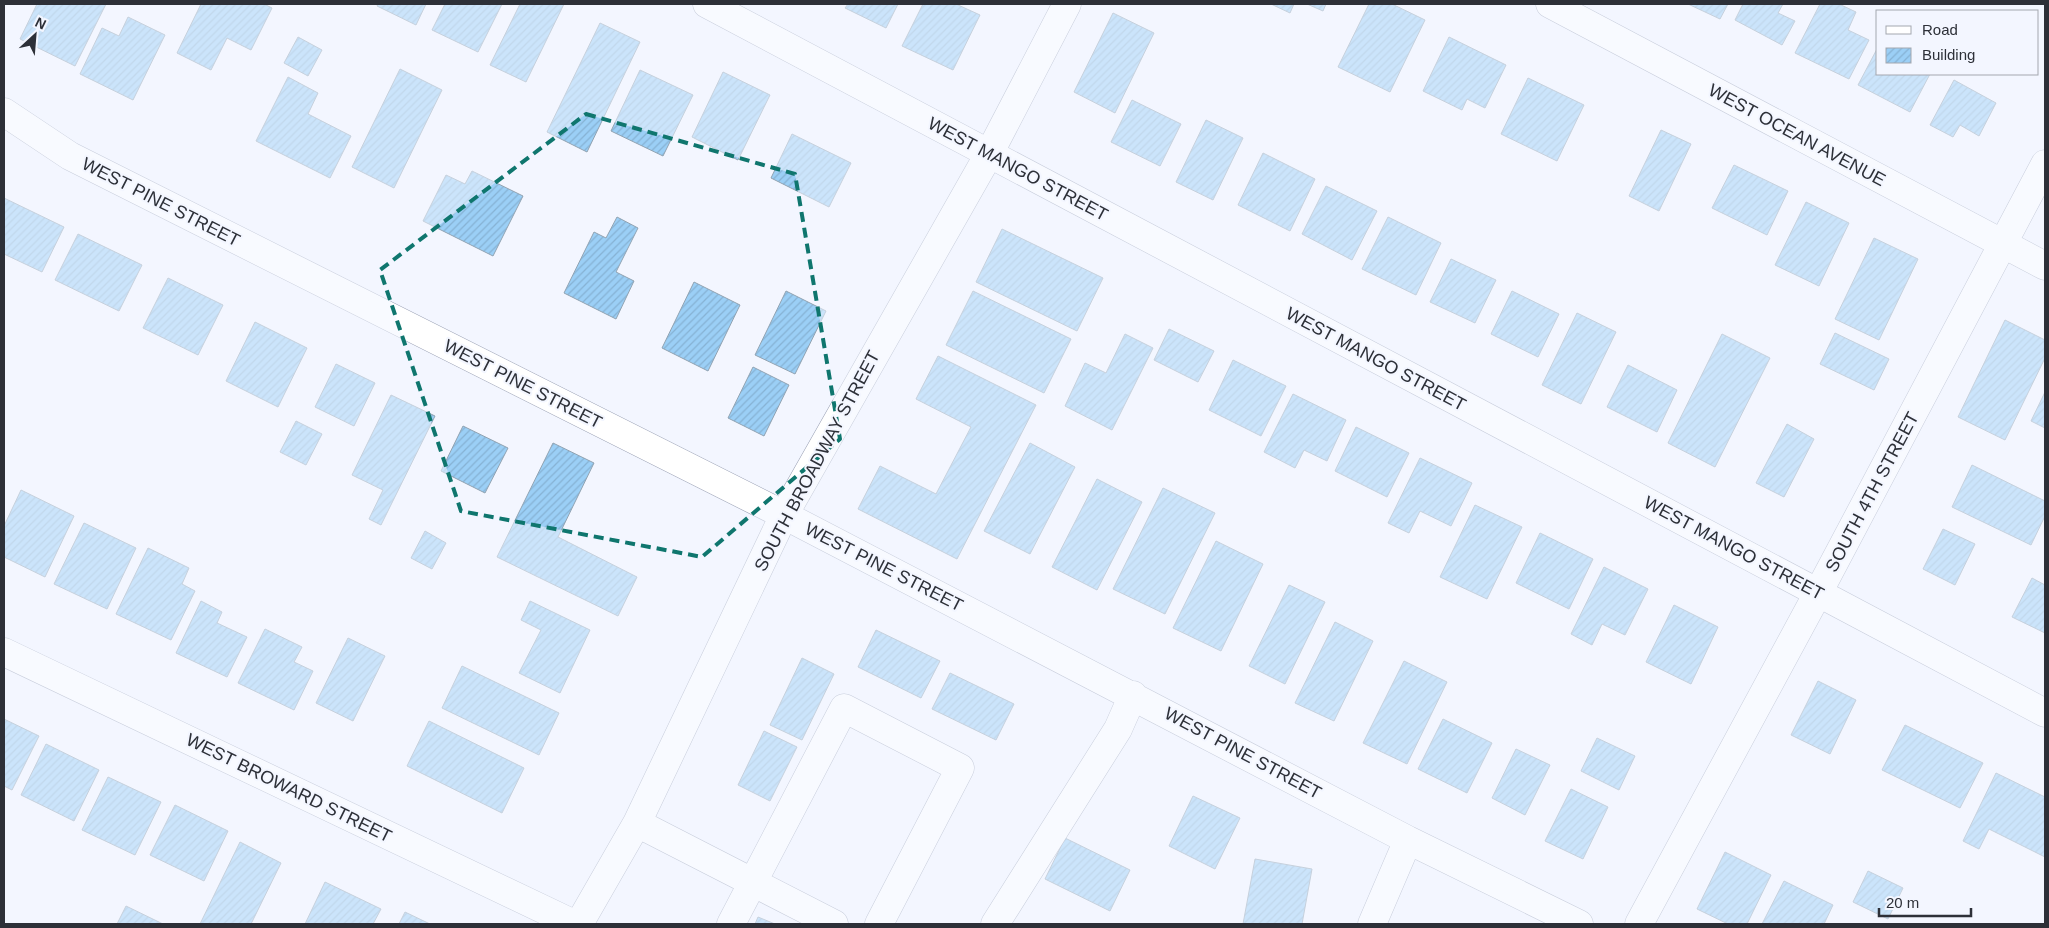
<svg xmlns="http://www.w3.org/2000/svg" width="2049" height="928" font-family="Arial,sans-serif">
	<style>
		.building { fill: url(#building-hatch); stroke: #91a3b2 }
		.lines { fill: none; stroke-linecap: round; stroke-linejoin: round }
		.minor-casing { stroke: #979eb2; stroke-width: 29 }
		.minor { stroke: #fff; stroke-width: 28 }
		.marked { fill: none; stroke: #0f766e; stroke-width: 4; stroke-dasharray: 10 6; stroke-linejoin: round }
		.labels { text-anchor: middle; stroke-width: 4; stroke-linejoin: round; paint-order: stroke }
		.street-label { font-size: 18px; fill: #2d3038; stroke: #f3f6ff }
	</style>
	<defs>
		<pattern id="building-hatch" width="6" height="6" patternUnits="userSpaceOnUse" patternTransform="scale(1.25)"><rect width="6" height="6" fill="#9bcff6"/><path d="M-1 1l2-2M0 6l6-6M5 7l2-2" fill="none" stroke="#86b2d4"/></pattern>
	</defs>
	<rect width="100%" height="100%" fill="#f3f6ff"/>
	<path class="building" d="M37,4H106L75,66L20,39Z
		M201,4H264L272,8L251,50L227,38L211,70L177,53Z
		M378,4H426L416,25L377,6Z
		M445,4H502L478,52L432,30Z
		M520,4H564L526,82L490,65Z
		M848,4H898L886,28L845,8Z
		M923,4H956L980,15L953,70L902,46Z
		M1271,4H1294L1290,13Z
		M1307,4H1326L1323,11Z
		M1369,4H1392L1425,20L1390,92L1338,67Z
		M1688,4H1728L1720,19Z
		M1743,4H1783L1778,13L1795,21L1782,45L1735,20Z
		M1820,4H1839L1856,12L1848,30L1869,40L1849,79L1795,53Z
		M1113,13L1154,33L1115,113L1074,92Z
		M128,17L165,35L133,100L80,74L102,28L119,36Z
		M600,23L640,42L587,152L547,132Z
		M298,37L322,50L308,76L284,63Z
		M1449,37L1506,65L1485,108L1467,99L1462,110L1423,91Z
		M1878,47V74H1930L1910,112L1858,85Z
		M400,69L442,90L394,188L352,167Z
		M640,70L693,95L663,156L611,131Z
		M723,72L770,95L738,160L692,137Z
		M288,77L318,93L308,114L351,136L330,178L256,141Z
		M1528,78L1584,105L1557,161L1501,134Z
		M1954,80L1996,103L1979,136L1960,125L1953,137L1930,125Z
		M1132,100L1181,124L1160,166L1111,142Z
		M1206,120L1243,138L1213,200L1176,182Z
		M1661,130L1691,144L1659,211L1629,196Z
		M792,134L851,163L829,207L771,178Z
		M1263,153L1315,179L1290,231L1238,205Z
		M1734,165L1788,191L1767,235L1712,208Z
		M472,171L523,196L493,256L423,221L446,175L465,184Z
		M1326,186L1377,211L1352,260L1302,234Z
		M4,198L64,227L42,272L4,254Z
		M1806,202L1849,223L1819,286L1775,265Z
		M617,217L638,228L616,272L634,281L616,319L564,293L594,232L606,238Z
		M1388,217L1441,243L1416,295L1362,269Z
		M1002,229L1103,278L1077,331L976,282Z
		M78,234L142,265L119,311L55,280Z
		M1874,238L1918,259L1879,340L1835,319Z
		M1451,259L1496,280L1475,323L1430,302Z
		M168,278L223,305L198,355L143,328Z
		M694,282L740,305L708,371L662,348Z
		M786,291L826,311L795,374L755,355Z
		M973,291L1071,339L1044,393L946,345Z
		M1512,291L1559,314L1538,357L1491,334Z
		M1577,313L1616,332L1581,404L1542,385Z
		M2005,320L2045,340V358L2005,440L1958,417Z
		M255,322L307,348L278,407L226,381Z
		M1169,329L1214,351L1198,382L1154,360Z
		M1835,333L1889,359L1874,390L1820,364Z
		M1125,334L1153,348L1112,430L1065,406L1085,363L1106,373Z
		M1722,334L1770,358L1715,467L1668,443Z
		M938,356L1036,405L957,559L858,509L880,466L936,494L971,427L916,399Z
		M1233,360L1286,386L1261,436L1209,410Z
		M336,364L375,383L354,426L315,407Z
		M1628,365L1677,390L1657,432L1607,407Z
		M753,367L789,385L764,436L728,418Z
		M2045,392V428L2031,421Z
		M1293,394L1346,420L1327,461L1304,450L1295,468L1264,452Z
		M391,395L435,416L381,525L369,519L383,490L352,475Z
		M296,421L322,434L306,465L280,452Z
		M1787,424L1814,439L1784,497L1756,483Z
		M463,426L508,448L485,493L441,471Z
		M1356,427L1409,453L1387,497L1335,471Z
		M553,443L594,463L558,537L637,577L618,616L497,557Z
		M1030,443L1075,467L1030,554L984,531Z
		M1420,458L1472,483L1451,526L1420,511L1409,533L1388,523Z
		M1972,465L2045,501V516L2031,545L1952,507Z
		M1097,479L1142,502L1097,590L1052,567Z
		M1163,488L1215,513L1165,614L1113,589Z
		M21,490L74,516L45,577L4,557V526Z
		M1475,505L1522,527L1487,599L1440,577Z
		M84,523L136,548L107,609L54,584Z
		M1943,529L1975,544L1955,585L1923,569Z
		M425,531L446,543L432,569L411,558Z
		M1540,533L1593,559L1569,609L1516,583Z
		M1216,541L1263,564L1221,651L1173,628Z
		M148,548L189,568L182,584L195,591L171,640L116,614Z
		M1604,567L1648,589L1625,635L1602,624L1592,645L1571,634Z
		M2032,578L2045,585V633L2012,617Z
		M1289,585L1325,602L1285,684L1249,666Z
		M201,601L222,612L217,623L247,637L227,677L176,653Z
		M530,601L590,630L560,693L519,673L541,630L521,620Z
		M1674,605L1718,627L1691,684L1646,662Z
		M1335,622L1373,641L1334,721L1295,703Z
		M265,629L302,647L294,662L313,671L294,710L238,683Z
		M876,630L940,661L921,698L858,667Z
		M348,638L385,656L353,721L316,703Z
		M802,658L834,674L802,740L770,725Z
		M1404,661L1447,682L1407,764L1363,743Z
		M462,666L559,713L539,755L442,708Z
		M950,673L1014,704L996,740L932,709Z
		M1818,681L1856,700L1830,754L1791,735Z
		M4,719L39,736L12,790L4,786Z
		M1443,719L1492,743L1467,793L1418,769Z
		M429,721L524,768L502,813L407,766Z
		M1905,725L1983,763L1960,808L1882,770Z
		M764,731L797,747L770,801L738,785Z
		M1597,738L1635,756L1619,790L1581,771Z
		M46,744L99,770L74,821L21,795Z
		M1516,749L1550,765L1525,815L1492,798Z
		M1996,773L2045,797V857L1989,829L1979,849L1963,841Z
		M108,777L161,802L135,855L82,830Z
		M1571,789L1608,807L1583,859L1545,841Z
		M1193,796L1240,818L1215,869L1169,846Z
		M175,805L228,831L204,881L150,855Z
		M1065,838L1130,870L1110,911L1045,879Z
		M240,842L281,863L251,924H200Z
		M1725,852L1771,875L1747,924H1728L1697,909Z
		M1255,859L1312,869L1302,924H1243Z
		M1868,871L1903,888L1888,919L1853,902Z
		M1784,881L1833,905L1824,924H1762Z
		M325,882L381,909L373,924H305Z
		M126,906L163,924H117Z
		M405,912L430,924H399Z
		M758,917L775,924H755Z"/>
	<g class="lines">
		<defs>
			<path id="minor" d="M707,4L2045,713
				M1550,4L2045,266
				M4,112L70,156L784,515L1408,840L1579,924
				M4,652L574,924
				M637,823L834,924
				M579,924L637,823L784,515L989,154L1067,4
				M731,924L844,708L960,768L879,924
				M995,924L1118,729L1133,695
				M1372,924L1408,840
				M1639,924L1818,593L2045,164"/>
		</defs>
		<use href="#minor" class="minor-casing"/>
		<use href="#minor" class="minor"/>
	</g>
	<path d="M0 0H2049V928H0ZM586,114L795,174L840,439L702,557L461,511L380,270Z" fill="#f3f6ff" fill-opacity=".55" fill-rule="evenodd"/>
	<path class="marked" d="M586,114L795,174L840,439L702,557L461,511L380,270Z"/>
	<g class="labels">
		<g class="street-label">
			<text transform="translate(1797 135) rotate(28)" y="6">WEST OCEAN AVENUE</text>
			<text transform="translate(1018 169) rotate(28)" y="6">WEST MANGO STREET</text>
			<text transform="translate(161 202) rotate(27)" y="6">WEST PINE STREET</text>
			<text transform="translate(1376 359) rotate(28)" y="6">WEST MANGO STREET</text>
			<text transform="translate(523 384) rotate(27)" y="6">WEST PINE STREET</text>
			<text transform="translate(817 461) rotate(-62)" y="6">SOUTH BROADWAY STREET</text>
			<text transform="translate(1872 492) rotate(-62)" y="6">SOUTH 4TH STREET</text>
			<text transform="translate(1734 548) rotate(28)" y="6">WEST MANGO STREET</text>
			<text transform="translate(884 567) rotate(27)" y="6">WEST PINE STREET</text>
			<text transform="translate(1243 753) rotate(28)" y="6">WEST PINE STREET</text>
			<text transform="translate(289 788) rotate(26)" y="6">WEST BROWARD STREET</text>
		</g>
	</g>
	<rect width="2049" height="928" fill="none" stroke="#2d3038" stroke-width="10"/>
	<rect x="1876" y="10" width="162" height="65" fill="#f3f6ff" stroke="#a4a7af"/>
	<rect x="1886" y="26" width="25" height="8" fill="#ffffff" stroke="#a4a7af"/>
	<text x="1922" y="35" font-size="15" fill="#2d3038">Road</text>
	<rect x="1886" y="48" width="25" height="15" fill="url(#building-hatch)" stroke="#a4a7af"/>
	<text x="1922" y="60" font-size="15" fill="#2d3038">Building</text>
	<g transform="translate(35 35) rotate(26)" stroke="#f3f6ff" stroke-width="4" paint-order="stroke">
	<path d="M0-4L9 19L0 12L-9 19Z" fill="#2d3038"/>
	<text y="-8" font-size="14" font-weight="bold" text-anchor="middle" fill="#2d3038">N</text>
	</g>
	<path d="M1879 908v8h92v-8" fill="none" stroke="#2d3038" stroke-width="2.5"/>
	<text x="1886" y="908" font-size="15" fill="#2d3038" stroke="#f3f6ff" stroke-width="4" paint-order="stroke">20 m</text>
</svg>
